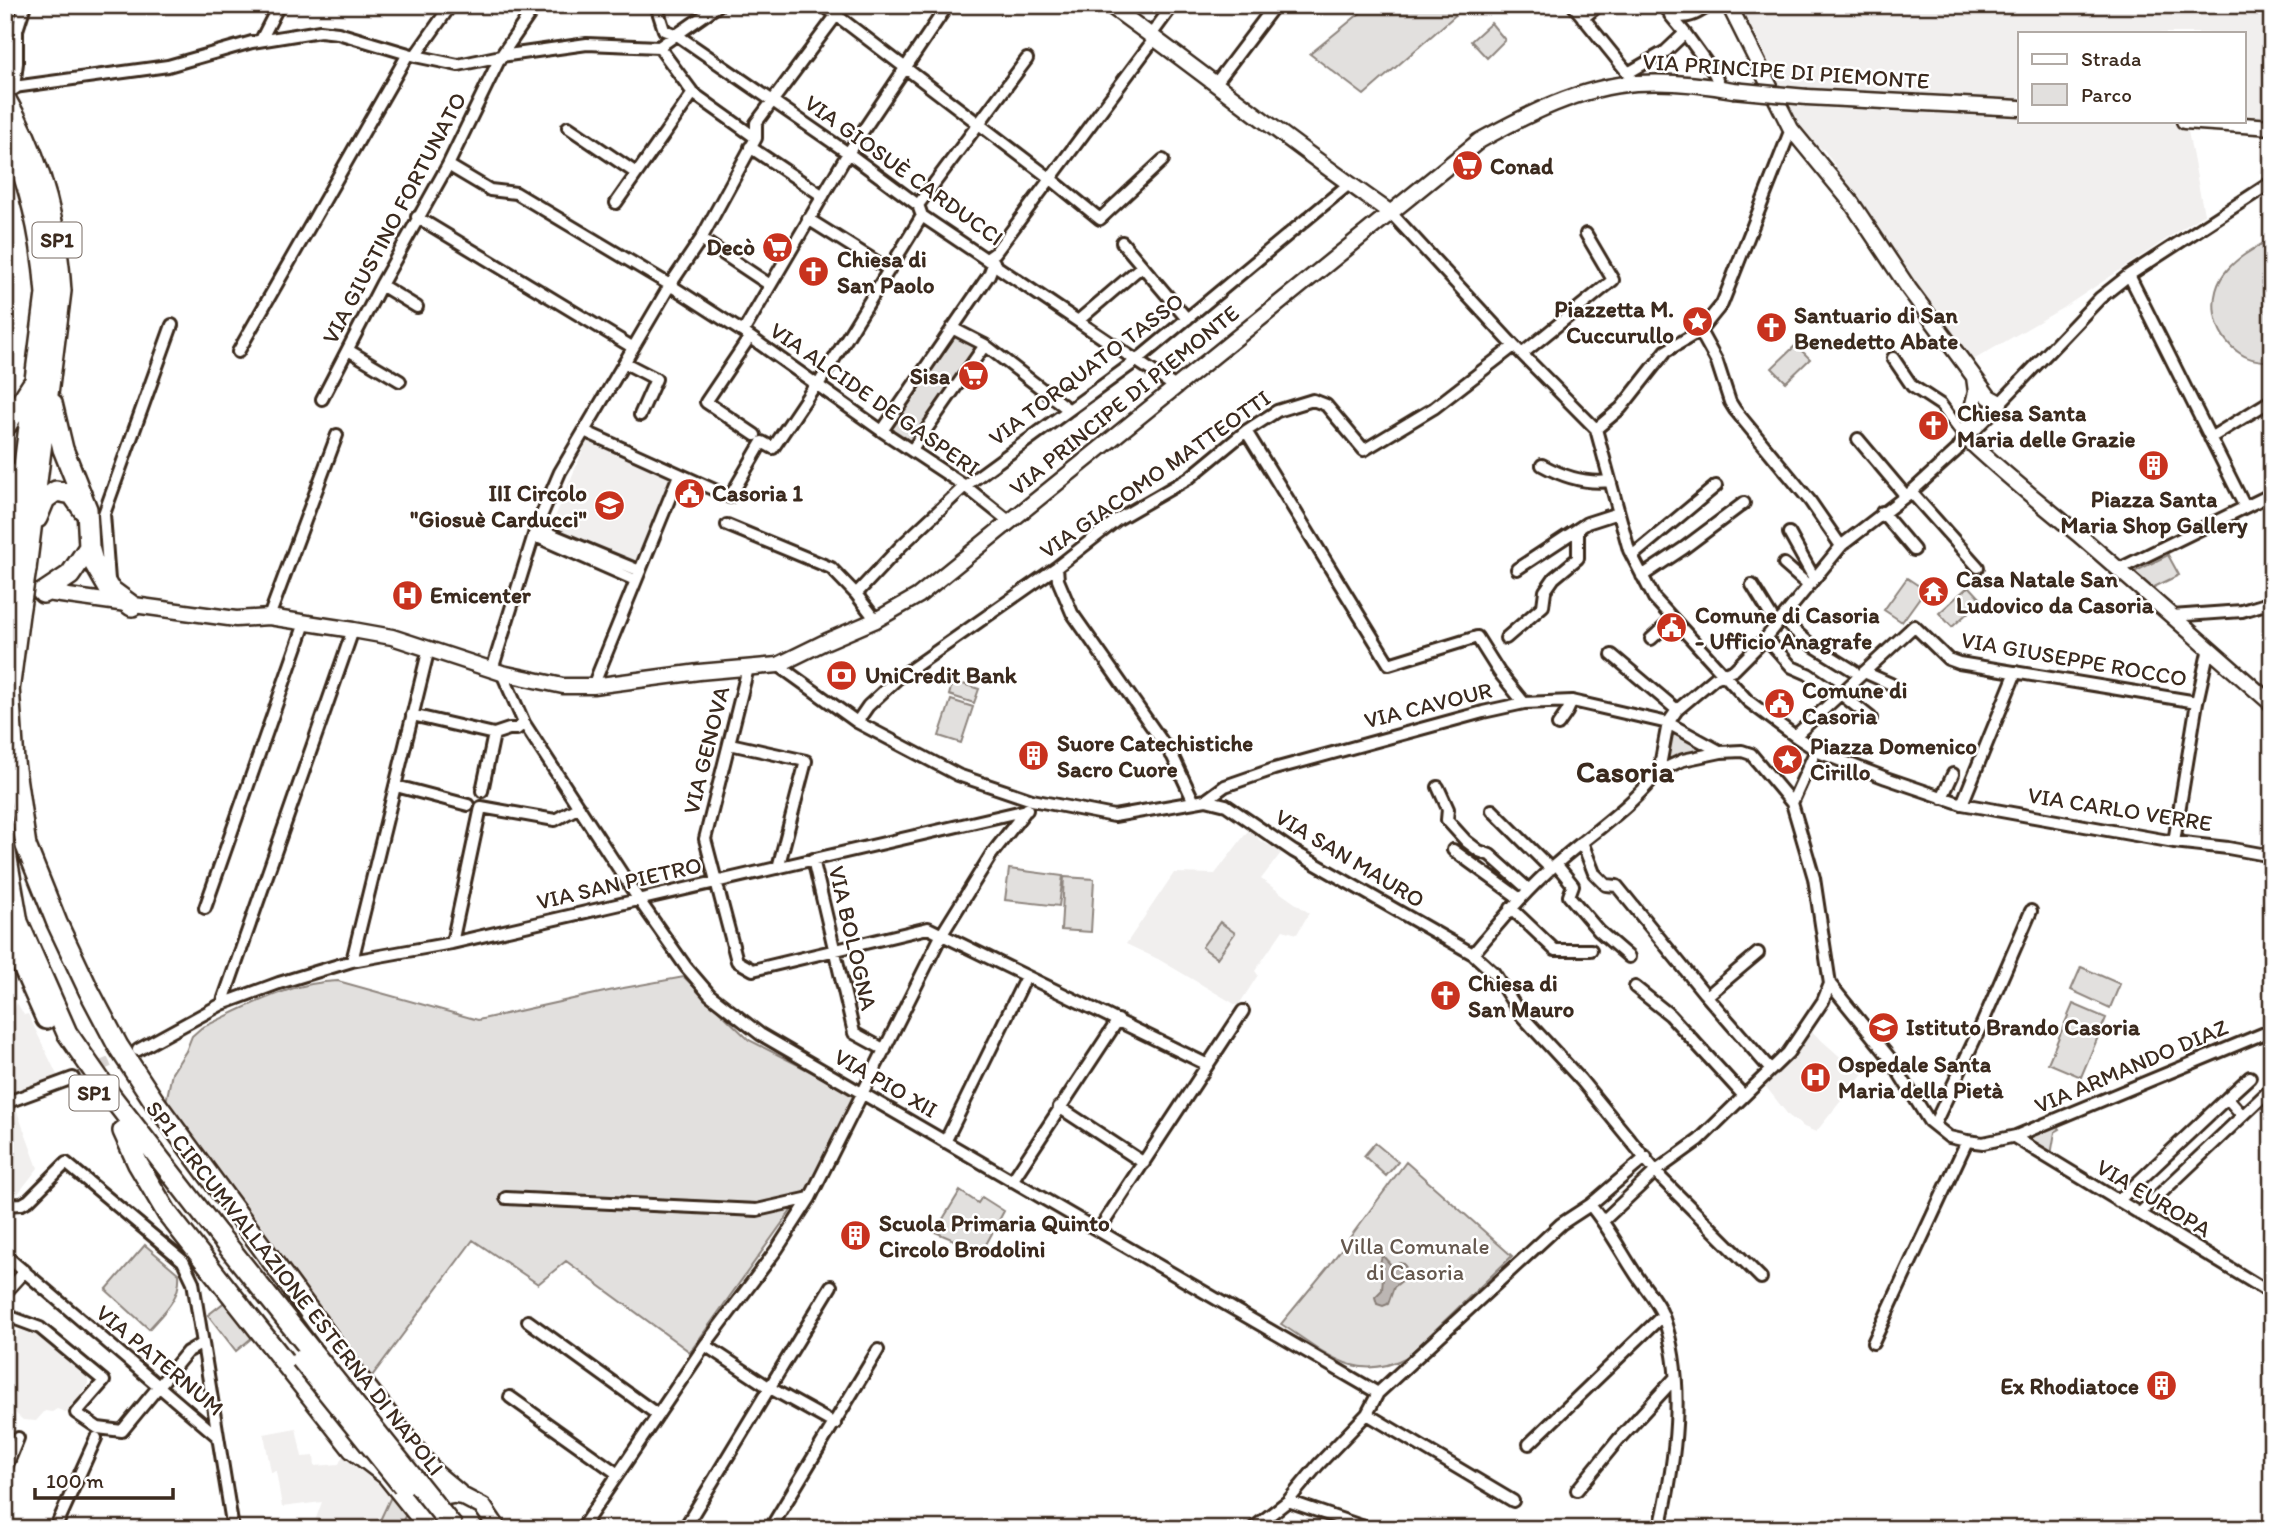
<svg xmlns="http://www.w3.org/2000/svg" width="2277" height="1534" font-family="Itim,sans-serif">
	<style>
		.built { fill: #f1efee }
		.green { fill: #e2e0de; stroke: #8e857e; stroke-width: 2 }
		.water { fill: #bcb6b3; stroke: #887e77; stroke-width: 2 }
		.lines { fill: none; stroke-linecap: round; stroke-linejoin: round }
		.street-tunnel { stroke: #d8d4d2; stroke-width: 10; stroke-dasharray: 10 5; stroke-linecap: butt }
		.street-casing { stroke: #3b2a1e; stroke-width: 16 }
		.secondary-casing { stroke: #3b2a1e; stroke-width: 19 }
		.primary-casing { stroke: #3b2a1e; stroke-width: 21 }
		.highway-casing { stroke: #3b2a1e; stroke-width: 24 }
		.street { stroke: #fff; stroke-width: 10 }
		.secondary { stroke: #fff; stroke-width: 14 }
		.primary { stroke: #fff; stroke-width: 16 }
		.highway { stroke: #fff; stroke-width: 19 }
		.secondary-bridge-casing { stroke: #3b2a1e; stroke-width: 19; stroke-linecap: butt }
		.highway-bridge-casing { stroke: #3b2a1e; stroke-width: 24; stroke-linecap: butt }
		.secondary-bridge { stroke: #fff; stroke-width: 14 }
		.highway-bridge { stroke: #fff; stroke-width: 19 }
		.labels { text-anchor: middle; stroke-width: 5; stroke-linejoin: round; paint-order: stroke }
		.shield { fill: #fff; stroke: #766a62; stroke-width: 2 }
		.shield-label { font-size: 21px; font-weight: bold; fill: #3b2a1e }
		.street-label { font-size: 23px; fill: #3b2a1e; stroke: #fff }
		.poi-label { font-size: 23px; font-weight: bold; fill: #3b2a1e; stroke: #fff; text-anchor: start }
		.park-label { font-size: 23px; fill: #65584e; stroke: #fff }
		.district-label { font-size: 30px; font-weight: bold; fill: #3b2a1e; stroke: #fff }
	</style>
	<rect width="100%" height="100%" fill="#fff"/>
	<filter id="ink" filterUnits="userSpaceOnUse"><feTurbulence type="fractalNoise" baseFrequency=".0143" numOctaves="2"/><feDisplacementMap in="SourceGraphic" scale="14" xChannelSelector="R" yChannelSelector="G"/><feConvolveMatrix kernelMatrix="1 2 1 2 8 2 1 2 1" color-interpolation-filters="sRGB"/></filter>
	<g filter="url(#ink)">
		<path class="built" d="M1736,5H2272V120L2244,118V33H2020V121H2186L2204,214L2066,306L1975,359L1969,358L1917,288L1825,151L1813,143L1791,111L1774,83Z
			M588,438L674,475L635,565L550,529Z
			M1251,827L1259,840L1276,849H1284L1261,879L1309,913L1297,934L1283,930L1255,971L1258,975L1238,1006L1158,959L1126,944L1174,873L1215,874Z
			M17,1003L24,1015L28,1014L58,1077L5,1097V1032Z
			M1810,1030L1856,1071L1860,1067L1865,1071L1816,1132L1804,1127L1789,1116L1763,1083Z
			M15,1106L38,1168L13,1200L5,1201V1110Z
			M19,1330L30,1333L37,1331L88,1376V1384L68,1413L57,1409L52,1412L45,1411L36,1421L23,1420L5,1404V1362Z
			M296,1428L302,1457L314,1456L315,1466L339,1464L346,1449L394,1490L376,1529H312L322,1502L282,1507L276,1471L271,1472L264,1434Z"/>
		<path class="green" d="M1370,5H1467L1364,95L1310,54Z
			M1491,23L1505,40L1487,58L1471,41Z
			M2272,238V362C2261,361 2250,360 2241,354C2212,336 2205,294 2228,269C2239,256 2257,247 2272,238Z
			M957,333L978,347L911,441L892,429Z
			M1796,345L1810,359L1786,382L1772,368Z
			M2168,555L2179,575L2150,589L2134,574L2136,571Z
			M1907,578L1925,590L1902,622L1884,610Z
			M1969,586L1982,600L1952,627L1939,613Z
			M953,681L979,689L974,703L949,695Z
			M951,700L973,707L961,743L939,736Z
			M1670,729L1716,751L1671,760L1665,759Z
			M1009,869L1063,876L1059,906L1005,900Z
			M1064,877L1094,879L1091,932L1061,930Z
			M1220,922L1235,933L1217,958L1202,947Z
			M2081,967L2120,984L2110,1008L2071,990Z
			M684,977L749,1040L857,1095L808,1187L690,1352L566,1261L538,1284L473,1240L369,1380L166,1102L172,1073L186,1051L192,1036L201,1028C245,1008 289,982 338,981L478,1020L618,989Z
			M2073,1004L2106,1018L2081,1077L2048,1063Z
			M2055,1123L2060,1129L2055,1132L2051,1155L2025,1140L2026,1136Z
			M1375,1143L1398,1162L1386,1176L1364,1156Z
			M1406,1162L1512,1256L1407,1357C1355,1385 1324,1351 1281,1324L1328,1267Z
			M960,1191L978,1203L982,1197L1004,1211L982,1252L935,1232Z
			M145,1245L179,1274C181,1298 164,1312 149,1329L106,1290Z
			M226,1301L254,1336L236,1351L208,1315Z
			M394,1490L409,1508L399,1529H376Z"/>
		<path class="water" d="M1382,1255L1392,1266L1399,1263L1404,1264L1408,1272L1404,1279L1394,1287L1388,1304L1383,1306L1377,1304L1375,1297L1382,1290L1383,1277L1378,1271L1370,1268V1266L1380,1264Z"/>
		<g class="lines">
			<path class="street-tunnel" d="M73,1078L126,1055"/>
			<defs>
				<path id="street" d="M25,5L17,30V63L14,87L168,66L252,42L320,31L338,33L415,56L458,65L501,56L587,44L659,47L719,5
					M656,5L664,30L677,35L848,153L918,205L922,216L1174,386
					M823,5L1051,179L1100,219L1163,160
					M1573,5L1628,73L1633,83
					M1662,5C1679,24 1691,17 1711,5
					M1583,18L1599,5
					M1685,33L1714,73L1721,88
					M1151,35L1173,5
					M261,40L279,5
					M659,47L693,93L756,138
					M415,56L451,5
					M1628,73L1666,51L1685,33L1670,15
					M1216,83L1275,5
					M568,127L636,173
					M750,147L823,196
					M448,165L490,190L516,193L670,285L743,332L882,431L965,486L1010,522
					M616,203L693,93
					M918,205L1027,59
					M1391,213L1514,346L1596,429L1629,550L1654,598L1748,701L1795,736L1821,753L1886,778L1962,804L2174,842L2228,848L2272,856
					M417,217L632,347
					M808,219L888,269
					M701,239L770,285
					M1122,242L1187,319
					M988,258L995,253L1155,38
					M2129,275L2245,507
					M381,285L417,307
					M1079,320L1142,266
					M952,328L985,345L1069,410
					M1700,331L1717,362L1730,402L1735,410L1810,501L1841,546
					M743,332L848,153L947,6
					M749,338L706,402L755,435
					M348,350L400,381
					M238,352L408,54
					M1522,354L1613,280L1586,234
					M625,363L656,379L640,415
					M818,385L922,216
					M322,399L381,285L448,165L501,56L536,5
					M2000,403L2100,298L2129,275L2272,182
					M1596,429L1621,408L1666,351L1700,331L1722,304L1791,129
					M584,431L730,497L762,442L773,448L816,384
					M882,431L989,275L994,262
					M1246,431L1389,664L1477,637L1499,672L1524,703
					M2210,438L2272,400
					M1858,439L1906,496
					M912,450L985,345
					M1542,465C1562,476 1586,484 1609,481
					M1911,492L1978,567
					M1882,512L1914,550
					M727,525L831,568L856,594L876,620
					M536,528L640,571
					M1789,533L1814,578
					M535,536L635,580
					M1632,556L1716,486
					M1784,564L1808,585
					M1057,567L1058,580L1072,613L1173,757L1194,802
					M1517,569L1587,523L1618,513
					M2117,570L2272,494
					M1642,576L1684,548L1744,503
					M109,580L104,514L172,325
					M1752,585L1776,624
					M856,594L901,546L965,486L1136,361L1349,184
					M2172,616L2242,611L2272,602
					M269,617L337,435
					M1781,619L1809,643L1854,671
					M1506,638L1543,606L1545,591L1554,578L1578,558V529
					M1766,638L1792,667L1808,674L1830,689
					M1651,639L1672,620
					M1612,655L1677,710
					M778,665L857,722L958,775L1032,800L1114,816L1206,800L1225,786L1274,769L1483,712L1524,703L1572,701L1668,723L1721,752L1683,760L1659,771L1668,723L1677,710L1715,678L1734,670L1766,638L1842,545L1911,492L1957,450L1965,437L1941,405L1912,386L1893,358
					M748,668L705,839L737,961L753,970L928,928L1206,1064
					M492,670L536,528L560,472L670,285L701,239L756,138V123L844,5
					M1864,672L1891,684
					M502,673L524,723L639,900L686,967L710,995L760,1034L1378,1393
					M593,686L679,475
					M1841,694L1871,718
					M412,715L494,734L509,729H517L524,723
					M857,722L868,706L897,679L1057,567L1118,519L1189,478L1246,431L1277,411L1313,400L1326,405L1364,450L1434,408L1514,346
					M1558,725L1567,712L1572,701
					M1795,736L1914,626L1948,659L1959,663L2197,702
					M730,744L806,761L778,868
					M1816,750L1792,803L1814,878L1830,984
					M1721,752L1742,751L1751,754L1792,803
					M396,786L468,805
					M1438,787L1448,809L1447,820L1466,841L1479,851L1490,855L1528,889
					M482,791L494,734
					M1942,798L1953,774
					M1206,800L1226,805L1293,851L1473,954L1494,973L1521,1015L1581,1080L1662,1179L1761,1278
					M1962,804L2016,672
					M1492,810L1551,869
					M1582,842L1594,873L1606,885L1617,886L1704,993L1771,1070
					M2174,842L2197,702L2209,648
					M1453,850L1519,898
					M813,859L854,1033L885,1050
					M1556,864L1573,885L1569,896L1599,931L1629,957
					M205,908L305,623
					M1511,908L1555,950H1591
					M452,943L481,807L555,820L579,807
					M1473,954C1500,922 1525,891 1556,864C1591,833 1631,808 1659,771
					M352,961L429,648
					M1830,984L1889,1057L1929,1121L1949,1137L1967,1141L1983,1143L2016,1136L2272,1030
					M1635,987L1670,1015L1744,1096
					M1707,996L1758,953
					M222,1004L353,630
					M138,1050L222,1004L279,983L352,961L452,943L1027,810
					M2227,1098L2250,1077
					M5,1103L73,1078
					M1059,1107L1144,1163
					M1934,1125L1982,1024L2031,911
					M2014,1137L2272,1294
					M945,1142L1026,977
					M1012,1181L1118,1020
					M506,1198L757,1210L810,1198
					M2118,1201L2227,1098L2242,1115
					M5,1205L22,1204L29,1200L66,1163L183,1261L193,1282L233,1529
					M1590,1205C1608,1226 1621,1252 1637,1276C1645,1288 1658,1302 1663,1316C1687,1382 1675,1463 1660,1529
					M2139,1214L2272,1088
					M1603,1221L1656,1171L1699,1140L1788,1053L1823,1001L1830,984
					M1099,1230L1243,1011
					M5,1255L217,1436
					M5,1293L25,1271
					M5,1315L40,1328L104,1381L76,1413L98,1428L122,1431L187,1352L201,1344
					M528,1321L658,1415
					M1873,1343L1967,1141
					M705,1345L770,1388L835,1424
					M510,1397L618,1474
					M1367,1414L1513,1501
					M1529,1444L1663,1315
					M5,1470L18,1438
					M1577,1490L1618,1440L1675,1378
					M1288,1501L1370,1529
					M55,1529L96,1438
					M581,1529L705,1345L777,1249L810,1198L942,934L991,855L1027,809
					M684,1529L831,1286
					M770,1529L878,1350
					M1252,1529L1288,1501L1318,1465L1367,1414L1378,1393L1561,1224L1590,1205L1646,1157"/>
				<path id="secondary" d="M1109,5C1204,73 1295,147 1391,213
					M1729,5L1791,129L1851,202L1909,289L1989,397L2000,403L1965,437
					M5,14L10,5
					M5,60L14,87
					M1807,97L2020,108
					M2184,121L2272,127
					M1965,436L1976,392L1974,377
					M1965,437C2001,472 2041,503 2079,535C2144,591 2208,648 2272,704
					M39,592L236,619L269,617L353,630L392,637L502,673L563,686H593L699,672L778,665L827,641L876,620L918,596L1479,141C1526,115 1580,87 1636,83C1668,81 1701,84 1733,90"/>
				<path id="primary" d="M427,1509C433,1497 446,1496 458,1494L483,1507L498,1529"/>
				<path id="highway" d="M5,98C40,158 57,222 61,291L26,569
					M5,129C30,182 42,236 46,294L11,567
					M52,403L63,449L87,509L89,547L93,561L109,589L132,606
					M5,427L32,385
					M5,470C14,478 16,487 15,499
					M37,518L45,499L56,491L72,494L84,511
					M43,593L70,575L89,547
					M9,686L14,762L26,846L57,923L89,991L118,1046L154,1101L357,1376L433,1473L458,1494
					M8,699L19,614
					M5,847L18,922L67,1033L111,1096L218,1234
					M5,927L46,1019
					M123,1131L138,1164L167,1213L353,1449L387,1475L427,1525"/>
			</defs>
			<use href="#street" class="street-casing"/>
			<use href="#secondary" class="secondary-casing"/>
			<use href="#primary" class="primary-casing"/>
			<use href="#highway" class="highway-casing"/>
			<use href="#street" class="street"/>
			<use href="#secondary" class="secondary"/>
			<use href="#primary" class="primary"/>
			<use href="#highway" class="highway"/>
			<defs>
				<path id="secondary-bridge" d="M1733,90L1807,97"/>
				<path id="highway-bridge" d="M5,604L11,567
					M19,614L26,569
					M218,1234L454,1529
					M301,1359L403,1486"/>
			</defs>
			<use href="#secondary-bridge" class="secondary-bridge-casing"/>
			<use href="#highway-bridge" class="highway-bridge-casing"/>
			<use href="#secondary-bridge" class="secondary-bridge"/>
			<use href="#highway-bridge" class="highway-bridge"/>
		</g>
	</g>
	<defs>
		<symbol id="supermarket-disc" viewBox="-11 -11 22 22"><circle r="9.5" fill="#c8321e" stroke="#fff"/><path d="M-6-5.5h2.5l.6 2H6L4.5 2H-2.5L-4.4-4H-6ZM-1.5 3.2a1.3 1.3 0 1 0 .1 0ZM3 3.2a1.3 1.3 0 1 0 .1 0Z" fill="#fff"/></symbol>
		<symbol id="church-disc" viewBox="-11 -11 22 22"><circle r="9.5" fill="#c8321e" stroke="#fff"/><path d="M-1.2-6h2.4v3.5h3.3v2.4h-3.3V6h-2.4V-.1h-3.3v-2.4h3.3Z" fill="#fff"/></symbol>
		<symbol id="sight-disc" viewBox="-11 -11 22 22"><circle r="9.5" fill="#c8321e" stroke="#fff"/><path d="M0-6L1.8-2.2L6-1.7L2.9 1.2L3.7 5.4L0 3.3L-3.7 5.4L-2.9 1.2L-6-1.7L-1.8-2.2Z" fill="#fff"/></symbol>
		<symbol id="building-disc" viewBox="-11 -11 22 22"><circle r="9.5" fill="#c8321e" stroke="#fff"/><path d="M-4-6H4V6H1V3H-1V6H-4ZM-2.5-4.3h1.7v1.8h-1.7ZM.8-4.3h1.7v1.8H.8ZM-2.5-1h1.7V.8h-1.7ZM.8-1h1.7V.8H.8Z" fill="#fff"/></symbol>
		<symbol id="civic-disc" viewBox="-11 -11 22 22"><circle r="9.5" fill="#c8321e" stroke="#fff"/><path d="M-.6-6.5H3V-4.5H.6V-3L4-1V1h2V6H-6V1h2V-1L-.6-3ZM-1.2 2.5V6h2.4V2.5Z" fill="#fff"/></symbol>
		<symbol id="school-disc" viewBox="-11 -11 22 22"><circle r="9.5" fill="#c8321e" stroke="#fff"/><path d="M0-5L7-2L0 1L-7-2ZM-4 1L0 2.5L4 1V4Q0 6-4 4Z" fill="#fff"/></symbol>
		<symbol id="temple-disc" viewBox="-11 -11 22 22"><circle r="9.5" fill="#c8321e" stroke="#fff"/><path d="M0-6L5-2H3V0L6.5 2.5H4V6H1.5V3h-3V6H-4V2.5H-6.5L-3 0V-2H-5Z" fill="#fff"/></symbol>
		<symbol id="hospital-disc" viewBox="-11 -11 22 22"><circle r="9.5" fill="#c8321e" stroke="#fff"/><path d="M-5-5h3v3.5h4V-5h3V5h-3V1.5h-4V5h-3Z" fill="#fff"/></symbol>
		<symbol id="bank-disc" viewBox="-11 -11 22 22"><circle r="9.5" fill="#c8321e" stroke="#fff"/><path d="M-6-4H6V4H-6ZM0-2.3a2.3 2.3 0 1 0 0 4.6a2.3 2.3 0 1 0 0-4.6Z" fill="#fff"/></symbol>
	</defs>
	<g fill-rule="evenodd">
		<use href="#supermarket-disc" x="1450" y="148" width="35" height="35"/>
		<use href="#supermarket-disc" x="760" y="230" width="35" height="35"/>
		<use href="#church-disc" x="796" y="254" width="35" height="35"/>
		<use href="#sight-disc" x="1680" y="304" width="35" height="35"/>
		<use href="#church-disc" x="1754" y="310" width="35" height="35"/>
		<use href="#supermarket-disc" x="956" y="358" width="35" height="35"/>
		<use href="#church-disc" x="1916" y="408" width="35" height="35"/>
		<use href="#building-disc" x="2136" y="448" width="35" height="35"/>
		<use href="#civic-disc" x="672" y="476" width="35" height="35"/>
		<use href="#school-disc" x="592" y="488" width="35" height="35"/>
		<use href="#temple-disc" x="1916" y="574" width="35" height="35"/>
		<use href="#hospital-disc" x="390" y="578" width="35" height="35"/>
		<use href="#civic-disc" x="1654" y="610" width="35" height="35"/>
		<use href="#bank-disc" x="824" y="658" width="35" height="35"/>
		<use href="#civic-disc" x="1762" y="686" width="35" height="35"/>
		<use href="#building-disc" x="1016" y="738" width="35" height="35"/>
		<use href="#sight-disc" x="1770" y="742" width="35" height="35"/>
		<use href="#church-disc" x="1428" y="978" width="35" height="35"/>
		<use href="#school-disc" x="1866" y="1010" width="35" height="35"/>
		<use href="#hospital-disc" x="1798" y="1060" width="35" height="35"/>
		<use href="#building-disc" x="838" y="1218" width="35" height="35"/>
		<use href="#building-disc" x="2144" y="1368" width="35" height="35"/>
	</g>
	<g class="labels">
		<g class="shield">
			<rect x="32.5" y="222.5" width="49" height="35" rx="5"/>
			<rect x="69.5" y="1075.5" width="49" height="35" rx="5"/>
		</g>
		<g class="shield-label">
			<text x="57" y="247">SP1</text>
			<text x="94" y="1100">SP1</text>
		</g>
		<g class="street-label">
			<text transform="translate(1786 71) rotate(4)" y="8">VIA PRINCIPE DI PIEMONTE</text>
			<text transform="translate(904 170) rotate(36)" y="8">VIA GIOSUÈ CARDUCCI</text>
			<text transform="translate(394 218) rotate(-62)" y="8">VIA GIUSTINO FORTUNATO</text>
			<text transform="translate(1086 369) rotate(-37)" y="8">VIA TORQUATO TASSO</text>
			<text transform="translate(875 399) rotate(35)" y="8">VIA ALCIDE DE GASPERI</text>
			<text transform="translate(1124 400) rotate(-39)" y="8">VIA PRINCIPE DI PIEMONTE</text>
			<text transform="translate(1155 474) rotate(-35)" y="8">VIA GIACOMO MATTEOTTI</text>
			<text transform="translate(2074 659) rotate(10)" y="8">VIA GIUSEPPE ROCCO</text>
			<text transform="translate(1428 705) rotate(-14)" y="8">VIA CAVOUR</text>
			<text transform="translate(706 750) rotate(-76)" y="8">VIA GENOVA</text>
			<text transform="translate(2120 809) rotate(9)" y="8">VIA CARLO VERRE</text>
			<text transform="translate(1350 858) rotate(31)" y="8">VIA SAN MAURO</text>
			<text transform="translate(619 883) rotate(-13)" y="8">VIA SAN PIETRO</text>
			<text transform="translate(853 938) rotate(77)" y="8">VIA BOLOGNA</text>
			<text transform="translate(2131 1066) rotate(-23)" y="8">VIA ARMANDO DIAZ</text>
			<text transform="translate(886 1083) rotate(30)" y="8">VIA PIO XII</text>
			<text transform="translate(2154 1198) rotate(31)" y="8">VIA EUROPA</text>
			<text transform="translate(295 1288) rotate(52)" y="8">SP1 CIRCUMVALLAZIONE ESTERNA DI NAPOLI</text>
			<text transform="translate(160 1360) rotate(40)" y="8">VIA PATERNUM</text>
		</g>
		<g class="poi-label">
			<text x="1490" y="174">Conad</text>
			<text x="755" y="255" text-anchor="end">Decò</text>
			<text x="837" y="267">Chiesa di<tspan x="837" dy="26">San Paolo</tspan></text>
			<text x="1674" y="317" text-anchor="end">Piazzetta M.<tspan x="1674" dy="26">Cuccurullo</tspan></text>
			<text x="1794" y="323">Santuario di San<tspan x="1794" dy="26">Benedetto Abate</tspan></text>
			<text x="950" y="384" text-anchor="end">Sisa</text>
			<text x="1957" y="421">Chiesa Santa<tspan x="1957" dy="26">Maria delle Grazie</tspan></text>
			<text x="587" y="501" text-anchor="end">III Circolo<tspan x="587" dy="26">"Giosuè Carducci"</tspan></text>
			<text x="712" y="501">Casoria 1</text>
			<text x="2154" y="507" text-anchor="middle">Piazza Santa<tspan x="2154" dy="26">Maria Shop Gallery</tspan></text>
			<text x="1956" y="587">Casa Natale San<tspan x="1956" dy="26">Ludovico da Casoria</tspan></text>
			<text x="430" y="603">Emicenter</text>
			<text x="1695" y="623">Comune di Casoria<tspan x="1695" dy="26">- Ufficio Anagrafe</tspan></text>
			<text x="865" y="683">UniCredit Bank</text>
			<text x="1802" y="698">Comune di<tspan x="1802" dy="26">Casoria</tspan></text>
			<text x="1057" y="751">Suore Catechistiche<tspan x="1057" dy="26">Sacro Cuore</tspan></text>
			<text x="1810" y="754">Piazza Domenico<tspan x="1810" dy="26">Cirillo</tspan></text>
			<text x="1468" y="991">Chiesa di<tspan x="1468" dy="26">San Mauro</tspan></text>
			<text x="1906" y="1035">Istituto Brando Casoria</text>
			<text x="1838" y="1072">Ospedale Santa<tspan x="1838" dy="26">Maria della Pietà</tspan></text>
			<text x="879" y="1231">Scuola Primaria Quinto<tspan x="879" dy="26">Circolo Brodolini</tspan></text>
			<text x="2139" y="1394" text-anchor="end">Ex Rhodiatoce</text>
		</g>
		<g class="park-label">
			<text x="1415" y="1254">Villa Comunale<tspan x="1415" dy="26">di Casoria</tspan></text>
		</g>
		<g class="district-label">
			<text x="1625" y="782">Casoria</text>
		</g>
	</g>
	<rect width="2277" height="1534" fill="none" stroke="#fff" stroke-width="28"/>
	<rect x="14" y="14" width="2249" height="1506" fill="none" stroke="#3b2a1e" stroke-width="2.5" filter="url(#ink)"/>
	<rect x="2018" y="32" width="228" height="91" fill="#ffffff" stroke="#b1aaa5" stroke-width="2"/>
	<rect x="2032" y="54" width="35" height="10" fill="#ffffff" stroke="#b1aaa5" stroke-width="2"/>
	<text x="2081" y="66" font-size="21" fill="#3b2a1e">Strada</text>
	<rect x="2032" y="84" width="35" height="21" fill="#e2e0de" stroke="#b1aaa5" stroke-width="2"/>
	<text x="2081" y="102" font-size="21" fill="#3b2a1e">Parco</text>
	<path d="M35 1488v10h138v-10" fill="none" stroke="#3b2a1e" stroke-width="3.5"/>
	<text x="46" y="1488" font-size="21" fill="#3b2a1e" stroke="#ffffff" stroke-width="5" paint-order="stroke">100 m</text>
</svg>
